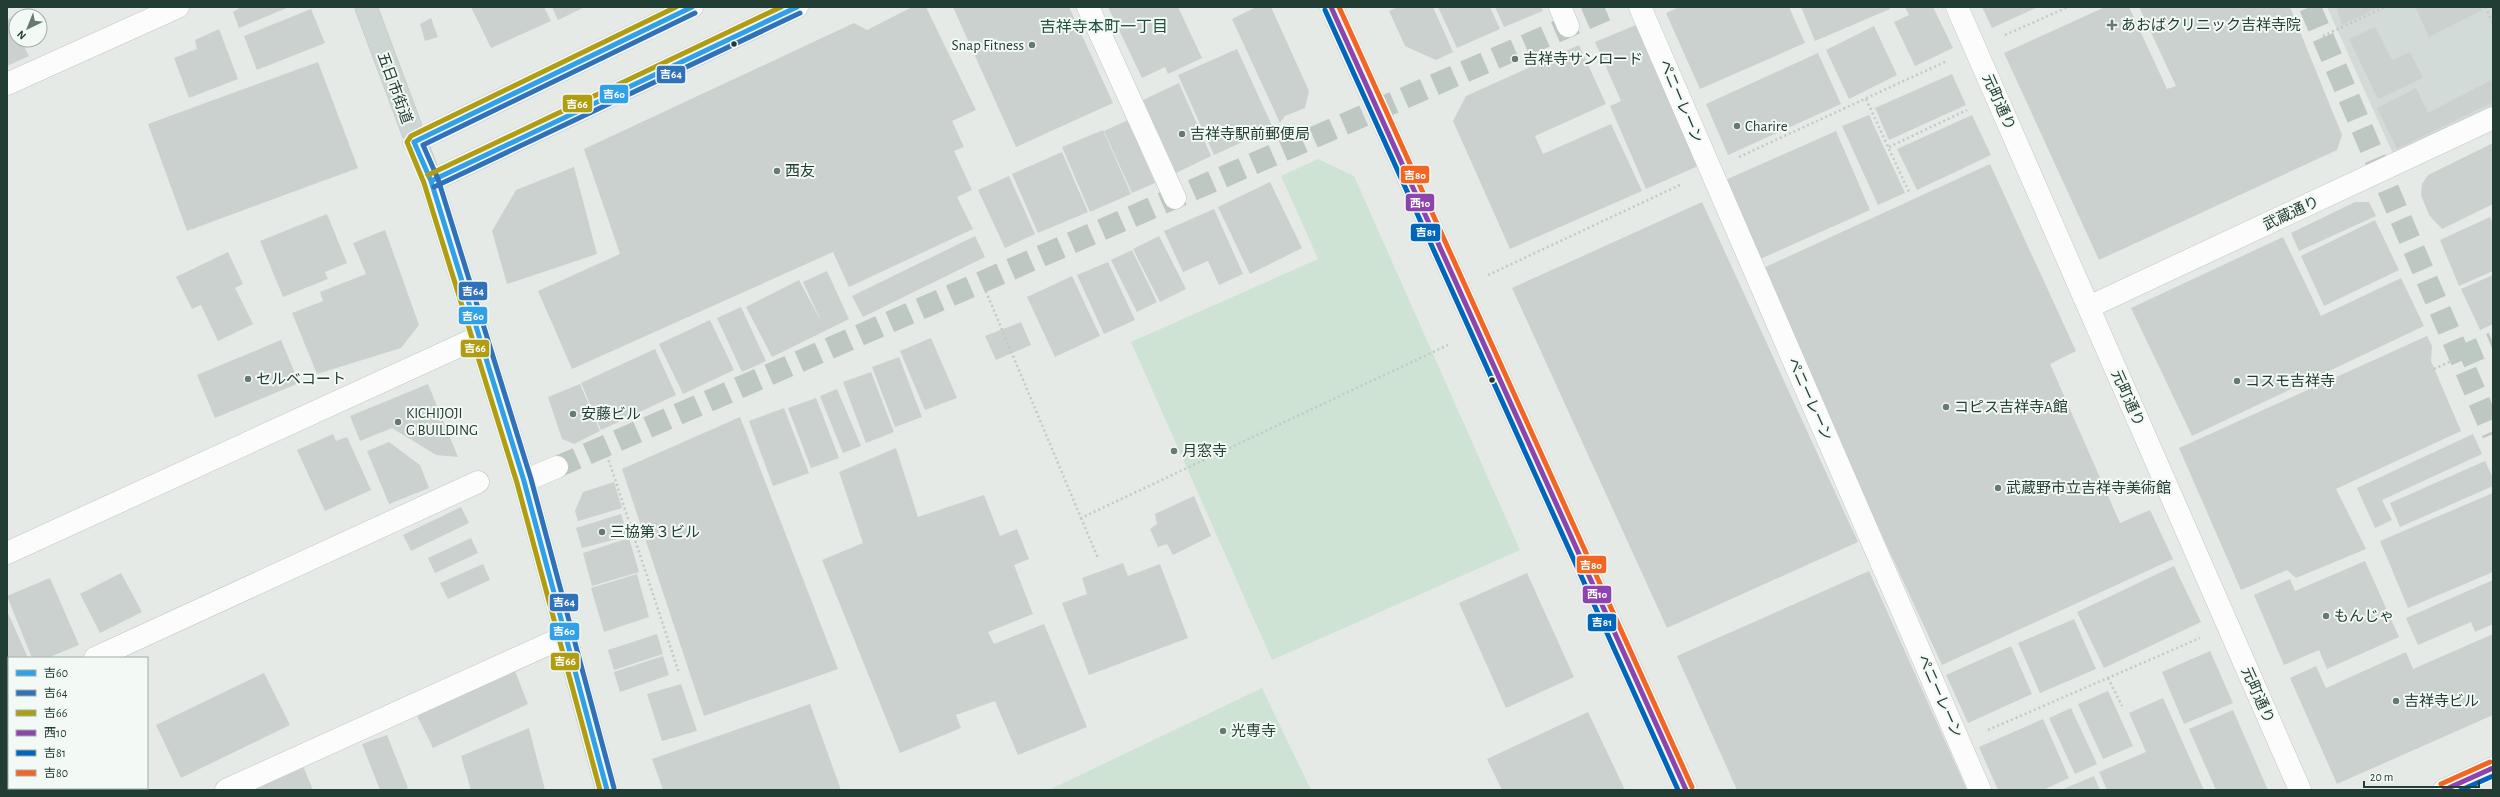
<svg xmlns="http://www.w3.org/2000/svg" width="2500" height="797" font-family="'Alegreya Sans','Noto Sans JP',sans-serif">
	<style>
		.built { fill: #d2dbd7 }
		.green { fill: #cee3d3 }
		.building { fill: #cbd1ce }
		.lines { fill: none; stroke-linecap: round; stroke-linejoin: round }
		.street-tunnel { stroke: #bec8c3; stroke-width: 22; stroke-dasharray: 22 11; stroke-linecap: butt }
		.lane-casing { stroke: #c2c7c4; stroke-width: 23 }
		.street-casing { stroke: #c2c7c4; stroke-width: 23 }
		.secondary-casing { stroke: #c0c7c4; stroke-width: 23 }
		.primary-casing { stroke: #bdc6c2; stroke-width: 23 }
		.path { stroke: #c1cac5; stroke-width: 2.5; stroke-dasharray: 2 3; stroke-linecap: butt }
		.lane { stroke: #fbfcfb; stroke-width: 22 }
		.street { stroke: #fbfcfb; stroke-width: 22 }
		.secondary { stroke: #fbfcfb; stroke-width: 22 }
		.primary { stroke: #ced6d3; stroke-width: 22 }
		.bus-1-casing { stroke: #f3f9f5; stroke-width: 8 }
		.bus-2-casing { stroke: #f3f9f5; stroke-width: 8 }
		.bus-3-casing { stroke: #f3f9f5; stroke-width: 8 }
		.bus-4-casing { stroke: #f3f9f5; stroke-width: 8 }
		.bus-5-casing { stroke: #f3f9f5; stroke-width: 8 }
		.bus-6-casing { stroke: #f3f9f5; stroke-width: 8 }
		.bus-1 { stroke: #30a0e9; stroke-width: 5 }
		.bus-2 { stroke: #3071b9; stroke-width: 5 }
		.bus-3 { stroke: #b09d12; stroke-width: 5 }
		.bus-4 { stroke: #8e44ad; stroke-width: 5 }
		.bus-5 { stroke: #0065bd; stroke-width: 5 }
		.bus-6 { stroke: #f26522; stroke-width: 5 }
		.poi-dot { fill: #667a73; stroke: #f3f9f5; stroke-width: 1.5 }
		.bus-dot { fill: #223e34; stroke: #f3f9f5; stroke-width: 1.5 }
		.labels { text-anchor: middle; stroke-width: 4; stroke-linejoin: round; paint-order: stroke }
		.poi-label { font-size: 15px; fill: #223e34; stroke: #f3f9f5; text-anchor: start }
		.street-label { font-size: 15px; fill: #223e34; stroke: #f3f9f5 }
		.neighbourhood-label { font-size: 16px; fill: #1e5040; stroke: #f3f9f5 }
		.line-badge { stroke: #f3f9f5; stroke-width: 1.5 }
		.badge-label { font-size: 11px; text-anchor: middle; font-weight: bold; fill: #fff }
	</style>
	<rect width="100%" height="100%" fill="#e5eae7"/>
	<path class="built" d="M2327,7H2493V109L2394,156Z"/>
	<path class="green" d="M1318,159L1354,176L1520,550L1272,660L1131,342L1318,259L1281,176Z
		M1262,688L1311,790H1049Z"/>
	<path class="building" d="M241,7H289L239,28L233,12Z
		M471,7H544L551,21L491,48Z
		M552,7H585L558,20Z
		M912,7H926L976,110L952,121L964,147L954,151L972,190L957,197L973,229L849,287L833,252L572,369L538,291L620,254L584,149L854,23L867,30Z
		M953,7H1069L1113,103L1016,147Z
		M1108,7H1178L1202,58L1168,74L1165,67L1142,78Z
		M1256,7H1271L1309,91L1305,108L1285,116L1280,123L1232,19Z
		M1398,7H1433L1453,52L1436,60L1405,46L1389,11Z
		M1438,7H1490L1500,29L1457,48Z
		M1495,7H1541L1543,11L1504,27Z
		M1679,7H1789L1805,43L1700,89L1666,13Z
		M1801,7H1890V9L1815,41Z
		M1905,7H1933L1953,48L1915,66L1894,22L1909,15Z
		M1982,7H2038L1992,28Z
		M2105,7H2129L2167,89L2176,86L2139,7H2290L2342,135L2337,150L2099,260L2004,53Z
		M2336,7H2379L2342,25Z
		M2415,7H2482L2483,10L2429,37Z
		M311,9L325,43L257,70L244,36Z
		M11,18L16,28V40H21L29,56L7,66V20Z
		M431,18L438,37L425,41L420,24Z
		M1636,25L1698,166L1646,189L1610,106L1621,101L1595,42Z
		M1874,26L1897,75L1849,99L1826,50Z
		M2375,27L2392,60L2410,52L2423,78L2378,99L2349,39Z
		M219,29L238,79L189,98L174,58L197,49L195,40Z
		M1579,45L1606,104L1535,136L1543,154L1611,124L1642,191L1510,249L1453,121L1466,96Z
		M1237,49L1273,128L1214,155L1178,75Z
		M1818,53L1841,104L1728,155L1706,104Z
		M318,62L358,168L187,231L148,124Z
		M1952,74L1966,105L1889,140L1875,108Z
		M2493,79V102L2397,149L2377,108L2416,88L2428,113Z
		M1179,83L1211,156L1176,173L1143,100Z
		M1869,115L1905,193L1878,205L1842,126Z
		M1972,115L1991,155L1917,190L1897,149Z
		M1128,120L1155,183L1132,193L1104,131Z
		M1103,130L1131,194L1090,212L1062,147Z
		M1836,131L1870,210L1758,260L1723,181Z
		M2493,143V204L2442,229L2429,215L2421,195L2422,184L2428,175Z
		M1062,152L1088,212L1038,233L1012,174Z
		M1990,164L2076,351L2050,364L2120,523L2150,510L2173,559L1942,665L1759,270Z
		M574,167L597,254L507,284L492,231L516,190Z
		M1009,176L1035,234L1005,248L978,190Z
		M1270,182L1302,248L1250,274L1218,207Z
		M1702,202L1858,542L1667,628L1512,288Z
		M2355,202H2369L2376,216L2299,251L2291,233Z
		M1214,209L1243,274L1219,285L1208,261L1183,272L1164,231Z
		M327,214L347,263L325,272L328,279L283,297L260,241Z
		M2490,217L2493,224V271L2459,286L2440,240Z
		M2375,220L2399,270L2324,306L2301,256Z
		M385,230L419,325L401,348L317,374L292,313L323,301L320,292L366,274L353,243Z
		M975,236L985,257L863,317L852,296Z
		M1159,236L1186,289L1160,302L1133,249Z
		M2283,237L2321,316L2401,278L2424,326L2192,436L2131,308Z
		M1132,250L1157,302L1137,312L1111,260Z
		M228,252L243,284L235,288L253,324L218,341L201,305L192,309L176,277Z
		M1108,262L1135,320L1104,334L1077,275Z
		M827,271L849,319L772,357L746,307L799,280L822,323L803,282Z
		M2493,275V324L2480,330L2461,289Z
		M1072,276L1100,336L1055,357L1027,297Z
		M741,307L766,361L742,372L717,318Z
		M710,320L734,370L683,394L659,344Z
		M1021,322L1031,345L996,360L985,336Z
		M2427,336L2432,346L2431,361L2461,431L2336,489L2366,549L2296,578L2287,570L2241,590L2179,448Z
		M931,338L957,398L925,410L900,351Z
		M281,340L299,383L215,418L197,375Z
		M655,349L676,395L601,430L581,383Z
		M899,357L922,417L895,427L872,367Z
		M871,372L894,432L866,443L843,382Z
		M428,384L458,457L436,455L392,428L360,441L350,416Z
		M580,384L600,431L574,444L562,439L548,397Z
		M837,389L861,446L843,453L820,396Z
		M816,398L839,458L811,468L788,408Z
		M784,408L809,473L773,486L749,421Z
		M740,417L838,669L704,716L622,469Z
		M333,434L336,441L347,437L371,490L325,511L297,450Z
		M2473,434L2482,454L2382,500L2392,520L2375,528L2357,488Z
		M389,442L420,465L429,488L389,504L367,451Z
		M896,448L918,517L984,495L1000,536L1017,529L1029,559L1014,565L1033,614L988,632L994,644L1044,624L1087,727L1018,755L995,701L956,715L961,728L900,753L822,560L863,543L839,472Z
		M2485,461L2493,478V486L2400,527L2390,503Z
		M614,482L622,508L578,521L575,511L583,492Z
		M2493,493V572L2408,608L2380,541Z
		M1194,496L1211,536L1173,555L1167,544L1158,547L1150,529L1157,524L1155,514Z
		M461,507L469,523L411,551L403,535Z
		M621,514L628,536L582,548L576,528Z
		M471,538L478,553L435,573L428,558Z
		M629,538L639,572L592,586L583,553Z
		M2365,561L2399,637L2327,669L2319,650L2284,665L2254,595L2290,579L2295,591Z
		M1123,563L1128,576L1160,564L1188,638L1089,675L1062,603L1087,594L1082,578Z
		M483,564L490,580L448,599L440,583Z
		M2174,566L2201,622L2104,668L2077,612Z
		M1869,571L1967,790H1737L1677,656Z
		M121,573L142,612L100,633L80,594Z
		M1527,573L1574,677L1506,708L1459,603Z
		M637,574L649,617L604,632L591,588Z
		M50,578L79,645L47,658H32L7,596Z
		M2493,580V624L2475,632L2471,622L2418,645L2406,618Z
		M7,611L28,658H9V677L7,678Z
		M2074,619L2096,669L2040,693L2018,643Z
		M657,634L663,654L614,670L608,650Z
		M2493,634V715L2337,784L2290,678L2316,666L2326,688L2406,652L2413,669Z
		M2011,646L2032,694L1968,723L1946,675Z
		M2210,651L2233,703L2184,724L2162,672Z
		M663,656L669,675L620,692L614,672Z
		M515,671L528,704L433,748L417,716Z
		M264,673L290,725L181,778L156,725Z
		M681,684L697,731L662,741L647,694Z
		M2108,691L2133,746L2103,759L2078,704Z
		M2163,698L2204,790H2107L2099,772L2146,752L2129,713Z
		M810,704L841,790H663L652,759Z
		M2071,708L2097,764L2075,774L2049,718Z
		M2233,710L2268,790H2216L2189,729Z
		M1588,712L1625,790H1502L1487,759Z
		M2043,719L2069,778L2043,790H1998L1979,747Z
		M9,725V788H52L48,790H7V726Z
		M529,728L545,790H471L461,756Z
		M387,735L408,788L403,790H380L362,744Z
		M303,766L313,790H256L255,787Z
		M2094,776L2100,790H2061Z
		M75,788H125L126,790H76Z"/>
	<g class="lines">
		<path class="street-tunnel" d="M2310,7L2493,434
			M2460,357L2493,343
			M557,467L1613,7"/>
		<defs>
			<path id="lane" d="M7,84L178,7"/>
			<path id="street" d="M1088,7L1175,198
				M1560,7L1568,26
				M1640,7L1980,790
				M1957,7L2300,790
				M2089,307L2493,118
				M524,481L557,467
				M7,553L479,337
				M95,658L478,482
				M7,699L9,698
				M226,790L566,636"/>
			<path id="secondary" d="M1331,7L1686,790
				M414,142L692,7
				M431,181L797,7
				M2444,790L2493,768"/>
			<path id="primary" d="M366,7L431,181L524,481L607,790"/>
		</defs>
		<use href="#lane" class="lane-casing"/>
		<use href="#street" class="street-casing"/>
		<use href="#secondary" class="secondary-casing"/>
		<use href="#primary" class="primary-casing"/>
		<path class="path" d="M2485,7L2493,23
			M2005,35L2068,7
			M2323,36L2385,7
			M1866,99L1909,192
			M1889,147L1967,110
			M1739,157L1947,61
			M1488,275L1682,184
			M982,282L1081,518L1448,345
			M2434,369L2460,357
			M604,446L679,673
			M1081,518L1098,558
			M2108,678L2122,706
			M1988,730L2200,638"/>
		<use href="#lane" class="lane"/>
		<use href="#street" class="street"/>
		<use href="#secondary" class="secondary"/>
		<use href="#primary" class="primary"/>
		<defs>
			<path id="bus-1" d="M431,181L797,7
				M607,790L524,481L431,181L414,142L692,7"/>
			<path id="bus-2" d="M434,187L800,13
				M614,788L531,479L438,179L423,145L695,13"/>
			<path id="bus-3" d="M428,175L781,7
				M600,790L517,483L424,183L407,142L411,136L676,7"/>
			<path id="bus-4" d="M1331,7L1686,790
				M2444,790L2493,768"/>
			<path id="bus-5" d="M1325,10L1678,790
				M2461,790L2493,776"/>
			<path id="bus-6" d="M1339,7L1692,787
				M2441,784L2490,762"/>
		</defs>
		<use href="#bus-1" class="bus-1-casing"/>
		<use href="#bus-2" class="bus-2-casing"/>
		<use href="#bus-3" class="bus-3-casing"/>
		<use href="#bus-4" class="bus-4-casing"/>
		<use href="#bus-5" class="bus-5-casing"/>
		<use href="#bus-6" class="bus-6-casing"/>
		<use href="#bus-1" class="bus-1"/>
		<use href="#bus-2" class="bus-2"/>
		<use href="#bus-3" class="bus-3"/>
		<use href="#bus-4" class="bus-4"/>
		<use href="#bus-5" class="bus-5"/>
		<use href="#bus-6" class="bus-6"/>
	</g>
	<g class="poi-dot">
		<path d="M2110 19h4v4h4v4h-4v4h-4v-4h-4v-4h4z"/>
		<circle cx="1032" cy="45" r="4"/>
		<circle cx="1515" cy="59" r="4"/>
		<circle cx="1737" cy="126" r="4"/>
		<circle cx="1182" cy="134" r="4"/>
		<circle cx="777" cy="171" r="4"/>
		<circle cx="248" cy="379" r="4"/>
		<circle cx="2237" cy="381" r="4"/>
		<circle cx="1946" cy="407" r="4"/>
		<circle cx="573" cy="414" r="4"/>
		<circle cx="398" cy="422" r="4"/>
		<circle cx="1174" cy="451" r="4"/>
		<circle cx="1998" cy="488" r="4"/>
		<circle cx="602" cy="532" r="4"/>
		<circle cx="2326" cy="616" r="4"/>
		<circle cx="2396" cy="701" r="4"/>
		<circle cx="1223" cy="731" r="4"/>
	</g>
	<g class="bus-dot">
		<circle cx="734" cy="44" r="3.5"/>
		<circle cx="1492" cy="380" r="3.5"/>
	</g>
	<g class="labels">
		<g class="poi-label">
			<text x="2121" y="30">あおばクリニック吉祥寺院</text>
			<text x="1024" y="50" text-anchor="end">Snap Fitness</text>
			<text x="1523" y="64">吉祥寺サンロード</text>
			<text x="1745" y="131">Charire</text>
			<text x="1190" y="139">吉祥寺駅前郵便局</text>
			<text x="785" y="176">西友</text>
			<text x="256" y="384">セルベコート</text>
			<text x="2245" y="386">コスモ吉祥寺</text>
			<text x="1954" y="412">コピス吉祥寺A館</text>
			<text x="406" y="418">KICHIJOJI<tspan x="406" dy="17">G BUILDING</tspan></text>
			<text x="581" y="419">安藤ビル</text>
			<text x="1182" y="456">月窓寺</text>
			<text x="2006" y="493">武蔵野市立吉祥寺美術館</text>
			<text x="610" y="537">三協第３ビル</text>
			<text x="2334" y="621">もんじゃ</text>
			<text x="2404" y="706">吉祥寺ビル</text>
			<text x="1231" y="736">光専寺</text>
		</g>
		<g class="street-label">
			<text transform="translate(395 88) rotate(70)" y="5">五日市街道</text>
			<text transform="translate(1681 101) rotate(67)" y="5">ペニーレーン</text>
			<text transform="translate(1999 102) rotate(66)" y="5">元町通り</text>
			<text transform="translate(2291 213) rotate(-25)" y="5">武蔵通り</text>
			<text transform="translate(2128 398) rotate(66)" y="5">元町通り</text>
			<text transform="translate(1810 399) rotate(66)" y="5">ペニーレーン</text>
			<text transform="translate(2258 695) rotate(66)" y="5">元町通り</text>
			<text transform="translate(1940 696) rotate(66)" y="5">ペニーレーン</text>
		</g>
		<g class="neighbourhood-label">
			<text x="1104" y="32">吉祥寺本町一丁目</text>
		</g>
	</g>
	<g class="line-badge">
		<rect x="656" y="65" width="30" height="19" rx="4" fill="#3071b9"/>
		<rect x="599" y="84" width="30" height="20" rx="4" fill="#30a0e9"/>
		<rect x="562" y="94" width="31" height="19" rx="4" fill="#b09d12"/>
		<rect x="1400" y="165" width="30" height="19" rx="4" fill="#f26522"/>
		<rect x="1405" y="193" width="30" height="19" rx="4" fill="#8e44ad"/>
		<rect x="1410" y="223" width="31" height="19" rx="4" fill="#0065bd"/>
		<rect x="458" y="281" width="30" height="20" rx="4" fill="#3071b9"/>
		<rect x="458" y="306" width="30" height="19" rx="4" fill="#30a0e9"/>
		<rect x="460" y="339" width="30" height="19" rx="4" fill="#b09d12"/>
		<rect x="1576" y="555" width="31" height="19" rx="4" fill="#f26522"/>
		<rect x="1582" y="585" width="30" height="19" rx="4" fill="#8e44ad"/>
		<rect x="549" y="593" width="30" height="19" rx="4" fill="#3071b9"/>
		<rect x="1587" y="613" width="30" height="19" rx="4" fill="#0065bd"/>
		<rect x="549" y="622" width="31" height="19" rx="4" fill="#30a0e9"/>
		<rect x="550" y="652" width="30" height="19" rx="4" fill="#b09d12"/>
	</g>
	<g class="badge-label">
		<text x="671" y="78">吉64</text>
		<text x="614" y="98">吉60</text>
		<text x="577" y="108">吉66</text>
		<text x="1415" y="179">吉80</text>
		<text x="1420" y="207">西10</text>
		<text x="1426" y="236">吉81</text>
		<text x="473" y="295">吉64</text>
		<text x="473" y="320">吉60</text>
		<text x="475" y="352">吉66</text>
		<text x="1591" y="569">吉80</text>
		<text x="1597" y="598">西10</text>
		<text x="564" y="606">吉64</text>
		<text x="1602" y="626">吉81</text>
		<text x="564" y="635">吉60</text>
		<text x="565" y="665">吉66</text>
	</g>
	<rect width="2500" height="797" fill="none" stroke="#223e34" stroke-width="16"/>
	<rect x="8" y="657" width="140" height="132" fill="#f3f9f5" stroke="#9faea8"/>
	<rect x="16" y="670" width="20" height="6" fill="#30a0e9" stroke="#9faea8"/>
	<text x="44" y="677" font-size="12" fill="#223e34">吉60</text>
	<rect x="16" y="690" width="20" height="6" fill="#3071b9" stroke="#9faea8"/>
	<text x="44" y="697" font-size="12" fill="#223e34">吉64</text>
	<rect x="16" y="710" width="20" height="6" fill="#b09d12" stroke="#9faea8"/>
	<text x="44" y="717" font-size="12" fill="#223e34">吉66</text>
	<rect x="16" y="730" width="20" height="6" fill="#8e44ad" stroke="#9faea8"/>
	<text x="44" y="737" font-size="12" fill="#223e34">西10</text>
	<rect x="16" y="750" width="20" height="6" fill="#0065bd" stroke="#9faea8"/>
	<text x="44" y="757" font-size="12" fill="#223e34">吉81</text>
	<rect x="16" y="770" width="20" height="6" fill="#f26522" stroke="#9faea8"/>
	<text x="44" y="777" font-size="12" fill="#223e34">吉80</text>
	<g transform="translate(28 28) rotate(223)"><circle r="19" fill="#f3f9f5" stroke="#9faea8"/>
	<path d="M0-3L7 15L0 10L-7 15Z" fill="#667a73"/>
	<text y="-6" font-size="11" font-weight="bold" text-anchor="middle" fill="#223e34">N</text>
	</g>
	<path d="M2364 781v6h115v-6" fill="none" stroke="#223e34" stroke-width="2"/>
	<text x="2370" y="781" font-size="12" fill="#223e34" stroke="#f3f9f5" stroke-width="3" paint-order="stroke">20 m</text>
</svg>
